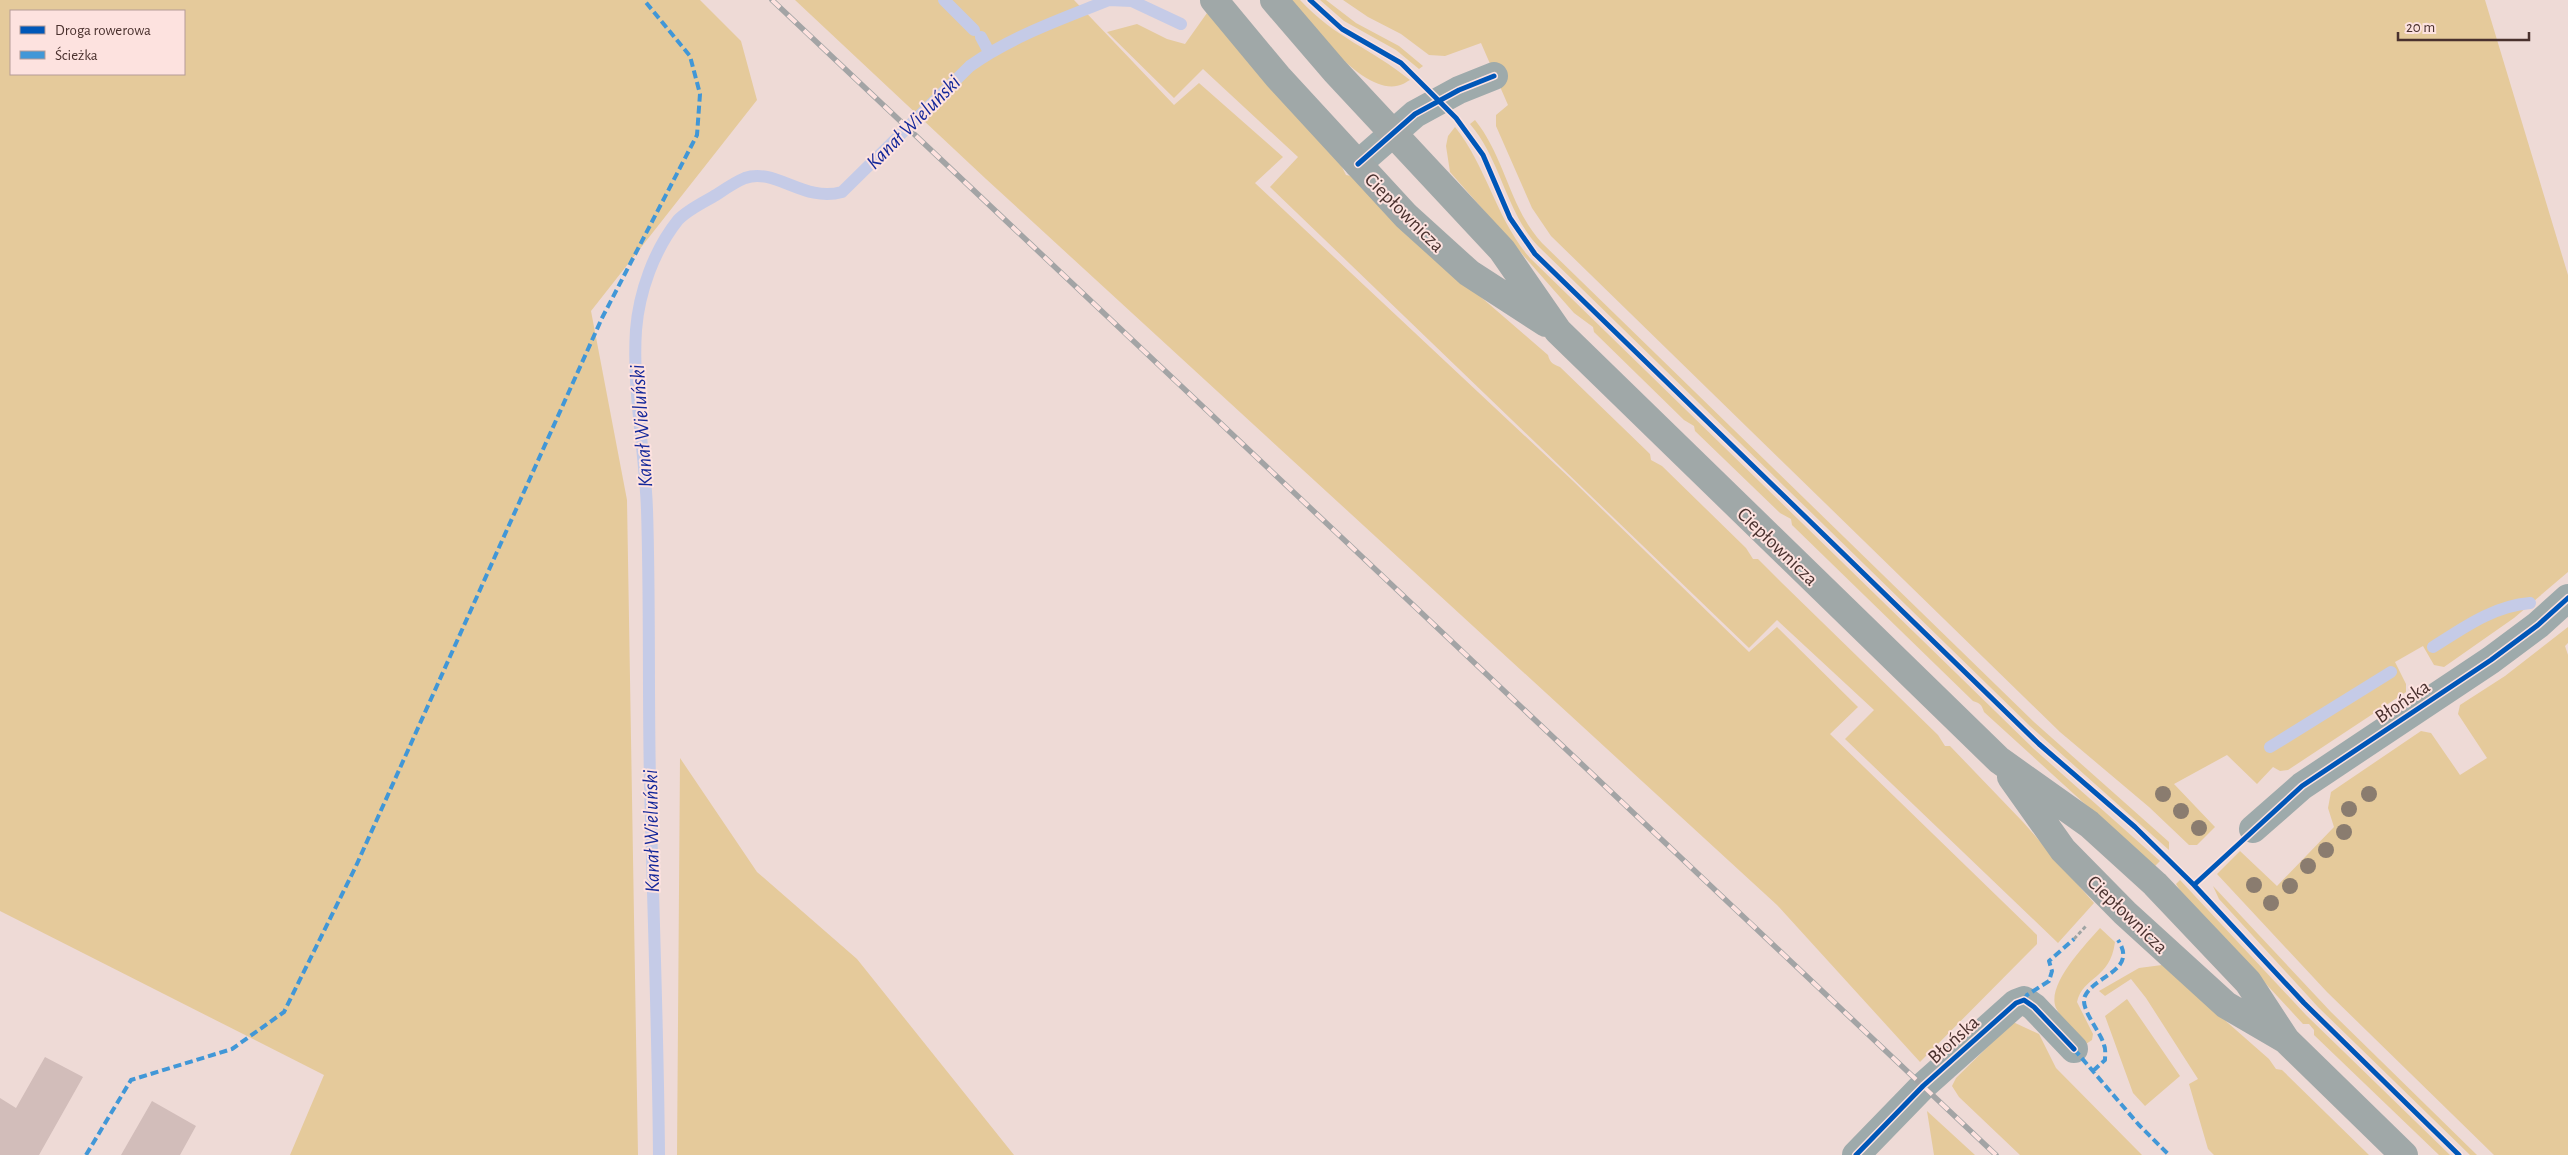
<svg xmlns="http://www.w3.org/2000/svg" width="2568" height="1155" font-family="'Alegreya Sans',sans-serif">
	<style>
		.green { fill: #e5ca9b; fill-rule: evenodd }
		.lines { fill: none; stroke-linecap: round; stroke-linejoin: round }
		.stream { stroke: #c5cbe7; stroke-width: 12 }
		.building { fill: #d2bdba }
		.path { stroke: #9fa4a4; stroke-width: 3; stroke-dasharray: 4 2.5; stroke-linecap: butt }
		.street { stroke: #9eaaab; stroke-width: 28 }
		.secondary { stroke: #a0a8a8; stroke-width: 28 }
		.rail-casing { stroke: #a3a4a5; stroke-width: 5.5 }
		.rail { stroke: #fde2df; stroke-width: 4; stroke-dasharray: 11; stroke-linecap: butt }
		.quiet { stroke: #4197d7; stroke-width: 4; stroke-dasharray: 8 4; stroke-linecap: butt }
		.cycleway-casing { stroke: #fde2df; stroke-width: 8 }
		.cycleway { stroke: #0057b8; stroke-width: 5 }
		.tree { fill: #8a7c6f }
		.labels { text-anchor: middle; stroke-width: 4; stroke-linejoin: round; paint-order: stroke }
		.street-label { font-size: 20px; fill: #4a312e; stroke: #fde2df }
		.water-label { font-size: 21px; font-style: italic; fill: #15289a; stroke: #fde2df }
	</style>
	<rect width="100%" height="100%" fill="#eedad6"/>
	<path class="green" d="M0,0H700L741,41L757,100L591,311L627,500L638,1155H290L324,1075L0,911ZM184,11V74H11V11Z
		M795,0H1074L1174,105L1199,83L1283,157L1255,183L1572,480L1749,652L1777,627L1858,707L1830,734L2037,935V944L1920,1062L1777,905L986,179Z
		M1291,0H1300C1335,38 1372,49 1410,80C1407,81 1406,83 1403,84C1366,101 1311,24 1291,0Z
		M1320,0H1326L1356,23L1399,46L1423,66L1419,69L1396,50L1344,21Z
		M1343,0H2485L2568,275V572L2514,618L2444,667L2434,665L2423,646L2395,662L2406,684V692L2288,770L2280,771L2273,767L2257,784L2227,755L2174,784L2215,827L2197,845H2189L2149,807L2060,732L1551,236L1532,208L1496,126V115L1508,105L1481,43L1445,56L1429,55L1401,34L1368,17Z
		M1207,13L1340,163L1346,175L1351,176L1460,279L1548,355C1550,363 1553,364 1560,367L1650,454L1651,460L1662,466L1746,548L1753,559H1758L1782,583L1938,735L1945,746H1950L2023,822L2094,903L2058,943L1845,739L1874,710L1777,620L1749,648L1270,187L1298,157L1203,69L1174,98L1107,32L1137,24L1167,39L1185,44Z
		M1475,120C1505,157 1510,209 1542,243L2034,722L2169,842V850L2030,726L1538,246C1506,212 1501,160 1470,124Z
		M1455,127C1487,167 1496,219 1530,258L2034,749L2160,861L2154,867L1984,712C1981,704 1981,704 1973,701L1792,525L1791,519L1780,513L1695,431L1694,426L1684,420L1594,332L1593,327L1574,313L1450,172L1446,146L1448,136Z
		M2568,627V643L2565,646L2568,655V1155H2494L2327,992L2217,874L2240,851L2277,886L2334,827L2328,808L2331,792L2421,731L2431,733L2460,775L2487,758L2458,714L2460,705L2505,676Z
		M680,758L757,872L857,959L1014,1155H677Z
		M2180,880L2306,1015L2450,1155H2439L2314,1035V1030L2309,1024H2303L2181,892L2176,884Z
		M2213,886L2331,1012L2477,1155H2470L2318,1007L2219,899Z
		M2100,928L2115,942C2110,980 2083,976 2077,1002L2093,1034L2092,1040L2086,1044L2082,1042C2074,1032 2062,1020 2056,1008C2046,985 2085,945 2100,928Z
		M2162,965L2269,1059L2276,1069L2282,1070L2369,1155H2214L2208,1149L2189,1084L2198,1079L2146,998L2131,979L2105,996L2099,991L2139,968Z
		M2127,999L2180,1076L2145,1106L2133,1093L2105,1016Z
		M2013,1022L2039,1034L2056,1068L2142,1155H2020L1959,1097L1952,1086L1956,1078Z
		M1927,1111L1975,1155H1934Z"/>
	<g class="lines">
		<path class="stream" d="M944,0L974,30
			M1109,0L1132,1L1181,24
			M981,37L989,52
			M2433,647C2463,628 2493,606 2530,603
			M2270,747L2391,672
			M659,1155C658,1031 653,906 650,782C648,691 650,601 647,510C645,450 632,390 636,330C639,292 654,250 678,220C687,210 704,202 716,195C725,189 735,182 745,178C775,167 804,203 842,192L970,66C1012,36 1062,19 1109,0"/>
	</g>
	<path class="building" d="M45,1057L83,1077L39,1155H0V1098L16,1108Z
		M152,1101L196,1126L180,1155H121Z"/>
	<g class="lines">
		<path class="path" d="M2074,939L2086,926"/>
		<path class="street" d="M1358,164L1415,114L1459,90L1494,76
			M2253,829L2302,786L2491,660L2538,625L2568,598
			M1856,1155L1923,1086L2016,1003L2024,1000L2034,1007L2074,1049"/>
		<path class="secondary" d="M1214,0L1278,77L1406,216L1469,273L1546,323
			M1274,0L1335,71L1502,250L1558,331L1999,760L2089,824L2155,884L2248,982L2286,1040
			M2011,777L2063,850L2125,913L2226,1005L2286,1040L2404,1155"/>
		<defs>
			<path id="rail" d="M772,0L1996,1155"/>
		</defs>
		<use href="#rail" class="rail-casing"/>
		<use href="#rail" class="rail"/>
		<path class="quiet" d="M2024,1000L2027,995L2049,981L2052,971L2049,961L2074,939
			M2074,1049L2139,1125L2169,1155
			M2093,1071L2105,1060C2105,1055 2106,1049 2104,1045C2101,1032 2079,1008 2085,996C2095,975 2138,971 2118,940
			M86,1155L131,1080L232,1049L284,1012L356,866L602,318L697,135L700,94L690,56L644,0"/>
		<defs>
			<path id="cycleway" d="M1310,0L1342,29L1401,63L1456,118L1483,155L1510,218L1535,254L2039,744L2135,827L2194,885L2304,1003L2459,1155
				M1358,164L1415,114L1459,90L1494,76
				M2194,885L2302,786L2491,660L2538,625L2568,598
				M1856,1155L1923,1086L2016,1003L2024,1000L2034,1007L2074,1049"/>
		</defs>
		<use href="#cycleway" class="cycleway-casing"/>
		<use href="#cycleway" class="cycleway"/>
	</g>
	<g class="tree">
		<circle cx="2163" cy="794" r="8"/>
		<circle cx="2369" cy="794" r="8"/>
		<circle cx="2349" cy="809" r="8"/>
		<circle cx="2181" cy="811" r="8"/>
		<circle cx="2199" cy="828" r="8"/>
		<circle cx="2344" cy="832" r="8"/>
		<circle cx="2326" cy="850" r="8"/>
		<circle cx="2308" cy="866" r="8"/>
		<circle cx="2254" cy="885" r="8"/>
		<circle cx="2290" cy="886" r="8"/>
		<circle cx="2271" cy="903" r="8"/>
	</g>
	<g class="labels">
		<g class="street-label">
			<text transform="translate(1405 212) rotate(45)" y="7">Ciepłownicza</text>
			<text transform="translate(1778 546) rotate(44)" y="7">Ciepłownicza</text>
			<text transform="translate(2402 701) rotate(-34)" y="7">Błońska</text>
			<text transform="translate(2128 914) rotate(44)" y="7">Ciepłownicza</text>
			<text transform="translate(1953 1039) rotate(-42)" y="7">Błońska</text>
		</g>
		<g class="water-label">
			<text transform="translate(913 122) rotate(-45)" y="7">Kanał Wieluński</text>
			<text transform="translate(641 426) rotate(-94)" y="7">Kanał Wieluński</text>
			<text transform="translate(651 831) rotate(-91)" y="7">Kanał Wieluński</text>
		</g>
	</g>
	<rect x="10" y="10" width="175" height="65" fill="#fde2df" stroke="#b59b98"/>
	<rect x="20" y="26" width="25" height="8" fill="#0057b8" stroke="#b59b98"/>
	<text x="55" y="35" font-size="15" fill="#4a312e">Droga rowerowa</text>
	<rect x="20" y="51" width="25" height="8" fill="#4197d7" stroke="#b59b98"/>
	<text x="55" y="60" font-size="15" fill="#4a312e">Ścieżka</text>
	<path d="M2398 32v8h131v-8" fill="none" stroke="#4a312e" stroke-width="2.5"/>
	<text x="2406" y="32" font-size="15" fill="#4a312e" stroke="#fde2df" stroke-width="4" paint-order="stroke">20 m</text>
</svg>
